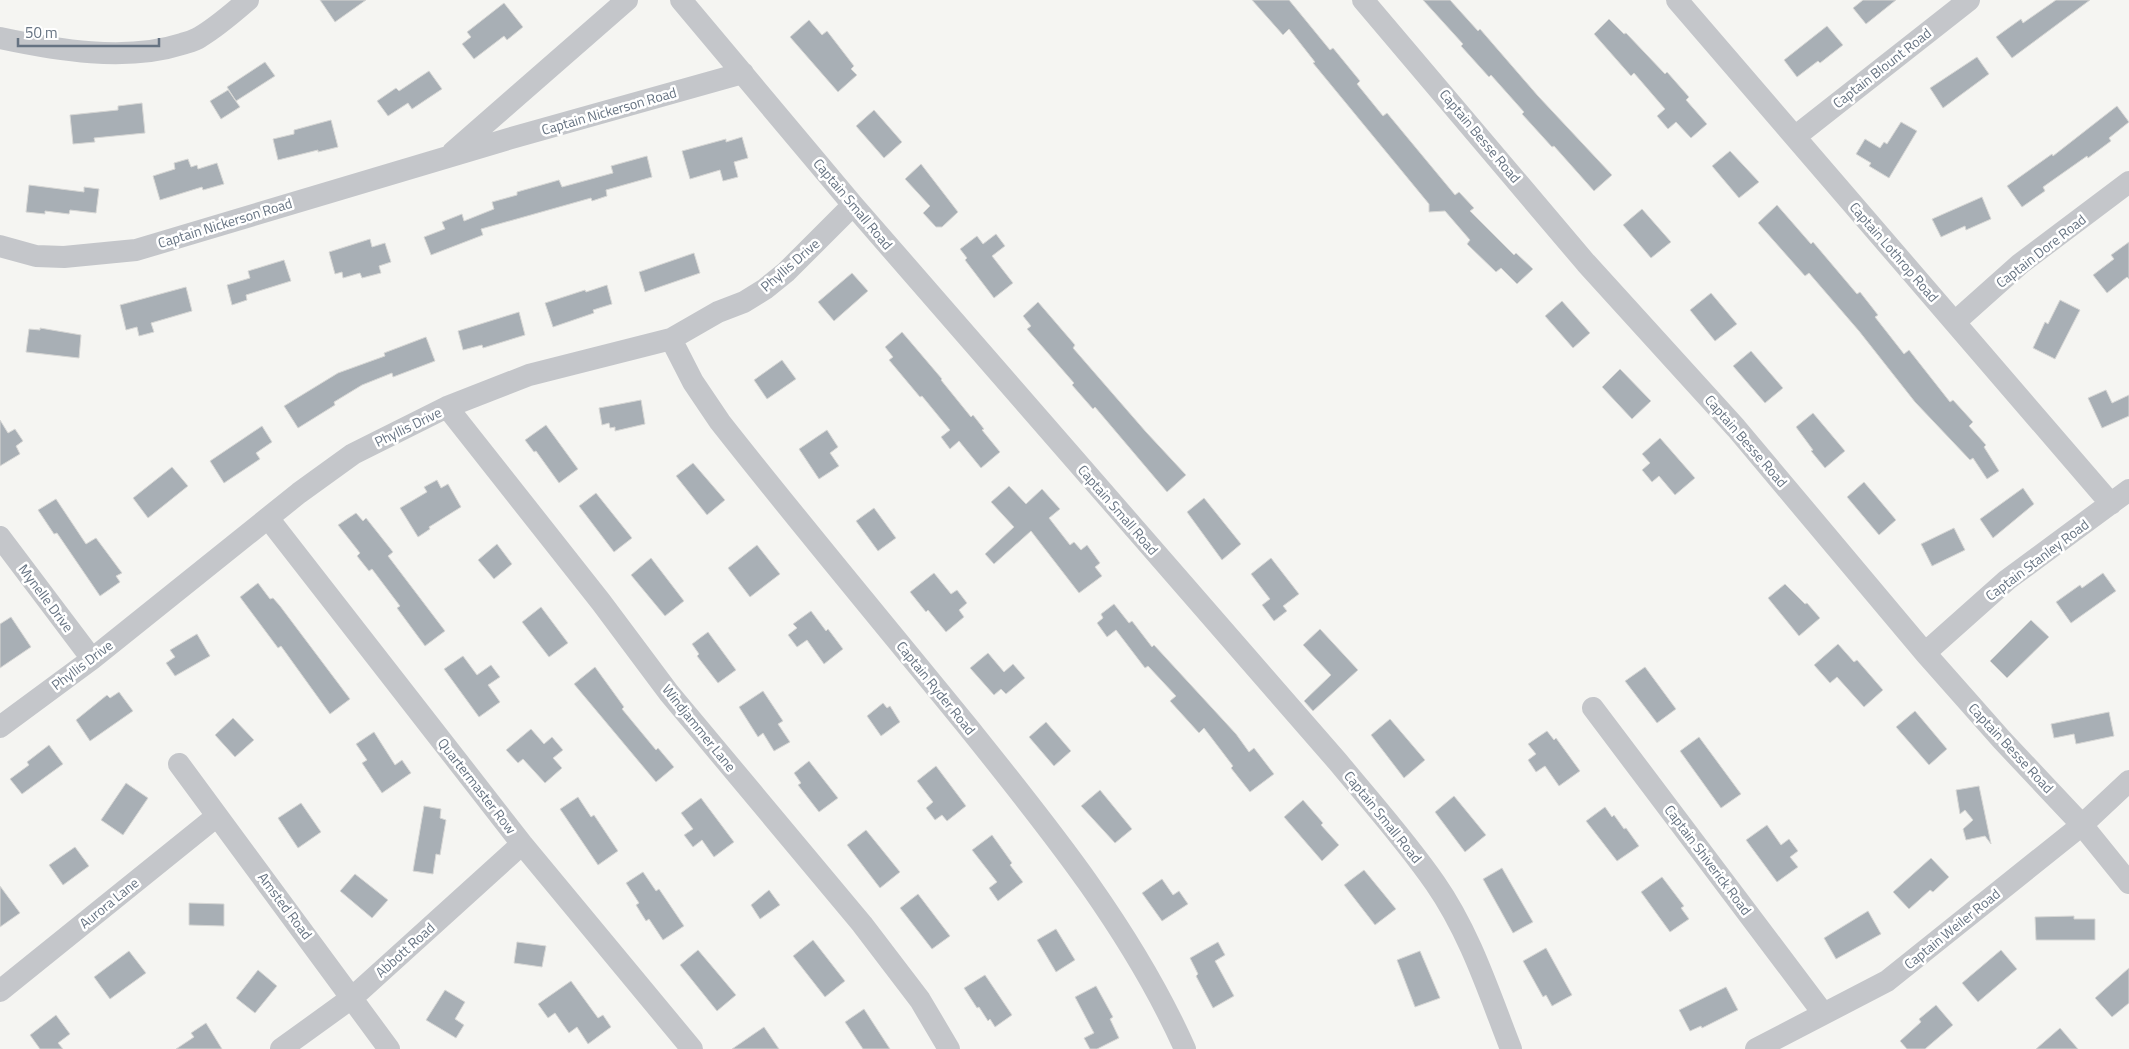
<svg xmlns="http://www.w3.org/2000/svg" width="2129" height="1049" font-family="'Titillium Web',sans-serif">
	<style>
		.building { fill: #a8afb5; stroke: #d7d7d5 }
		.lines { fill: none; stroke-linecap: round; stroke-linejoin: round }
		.minor { stroke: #c4c6ca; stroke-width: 22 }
		.labels { text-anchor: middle; stroke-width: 5; stroke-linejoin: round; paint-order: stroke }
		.street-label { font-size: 14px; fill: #667382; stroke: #fff }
	</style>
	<rect width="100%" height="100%" fill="#f5f5f2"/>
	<path class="building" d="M320,0H366L335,22Z
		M1252,0H1289L1330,50L1333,48L1360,81L1357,84L1383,116L1387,113L1455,195L1459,192L1474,208L1470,211L1514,255L1516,253L1533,269L1517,284L1501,268L1496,272L1467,244L1470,240L1445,211L1429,212V204L1313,63L1315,62L1289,29L1283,35Z
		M1423,0H1450L1478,31L1480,29L1538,96L1612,175L1594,191L1554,146L1552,147L1522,114L1524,112L1491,75L1489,77L1461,46L1463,44Z
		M1863,0H1896L1866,24L1853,8Z
		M2056,0H2090L2012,58L1996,37L2021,19L2023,23Z
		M504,3L523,27L507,40L504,36L474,59L462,44L471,37L467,32Z
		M1609,19L1624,34L1626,33L1665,74L1667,72L1689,97L1686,100L1707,124L1691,138L1676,122L1668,129L1657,116L1665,109L1634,73L1631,76L1594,34Z
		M809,20L822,35L827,31L854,66L851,69L857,75L838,92L790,37Z
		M1827,26L1843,45L1820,63L1818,61L1797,77L1784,60Z
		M1977,57L1989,74L1943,108L1930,88Z
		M265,62L275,76L236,101L227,87Z
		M429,71L442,89L412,109L408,103L388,116L377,101L396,88L399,91Z
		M228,90L240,107L221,119L210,101Z
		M142,103L145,133L94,138L95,142L73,144L70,115L118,110V106Z
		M2117,106L2129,122L2109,138L2111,141L2088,158L2087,156L2043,187L2045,191L2022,207L2007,186L2052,154L2053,156Z
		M874,110L902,142L884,158L856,126Z
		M331,120L338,147L318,152V150L278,160L273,139L294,134V130Z
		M1901,122L1917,131L1889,178L1869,166L1871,163L1856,154L1865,139L1880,148L1884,142L1887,144Z
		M742,137L748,158L734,162L738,177L723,181L720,170L690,179L682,151L726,139V142Z
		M1730,151L1759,182L1739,198L1712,166Z
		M647,156L652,177L606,190L607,196L592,201L591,198L481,229L483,235L431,255L424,237L445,229L442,222L462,214L464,221L494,209L492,202L517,195V192L559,180L562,187L613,173L611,166Z
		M188,159L191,167L197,165L198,169L217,163L224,184L203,190L202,187L160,200L153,176L175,169L174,163Z
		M921,164L958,212L942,227H936L923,213L930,206L905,179Z
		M29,185L84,192V187L99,189L96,213L70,210L69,214L45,211V214L26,212Z
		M1982,197L1991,219L1966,230L1965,226L1941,237L1932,219Z
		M1777,205L1811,244L1813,242L1857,294L1860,292L1878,315L1875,317L1904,354L1909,350L1950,402L1953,400L1973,422L1969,426L1986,445L1984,447L1999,471L1987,479L1973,458L1970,460L1915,402L1859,331L1809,273L1805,276L1758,223Z
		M1642,209L1671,242L1651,258L1623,225Z
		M996,234L1005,246L992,256L1013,283L994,298L965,260L967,258L960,249L977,236L983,244Z
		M370,239L372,247L385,243L391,262L379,266L381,273L362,278L360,273L343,278L342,272L335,274L329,252Z
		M2129,242V279L2127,277L2107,293L2093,275L2114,259L2111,255Z
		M694,253L700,273L645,292L639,272Z
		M284,260L291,281L246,295L247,300L232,305L227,285L250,278L248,271Z
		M852,273L868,291L834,321L818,302Z
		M607,285L612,304L593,310L594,313L553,327L545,303L585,290L586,292Z
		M186,287L192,311L151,323L154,332L139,336L137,327L126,330L120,305Z
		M1711,293L1737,324L1715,341L1690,310Z
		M2060,300L2080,310L2055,359L2033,348L2045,322L2048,324Z
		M1562,301L1590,333L1573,348L1545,316Z
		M1038,302L1075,345L1073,348L1146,432L1186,475L1167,492L1095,407L1093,409L1072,385L1074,383L1027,329L1031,326L1023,316Z
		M519,312L525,335L483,348L482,345L463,350L458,331Z
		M40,328L81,335L79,358L26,352L29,329L40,330Z
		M902,332L942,379L941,380L971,417L973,415L984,429L982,430L1000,452L981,468L959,441L950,449L941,437L950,430L922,396L920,397L889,360L893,357L885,347Z
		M426,337L435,361L393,377L392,373L362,385L334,402L335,405L298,428L284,406L338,373L385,356L384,353Z
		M1751,351L1783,388L1765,403L1733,366Z
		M782,360L796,379L767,399L754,380Z
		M1620,369L1651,401L1632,419L1602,387Z
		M2106,390L2112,403L2129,395V416L2102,428L2088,398Z
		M641,400L645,424L615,431V427L610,428L609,423L602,425L599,408Z
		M1813,413L1845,451L1825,468L1811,451L1813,450L1796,427Z
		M0,420L8,433L15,429L23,441L16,446L20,454L0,466Z
		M546,425L578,469L559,483L536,451L534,452L525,440Z
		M262,426L272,442L256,453L260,459L224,483L210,461Z
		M827,430L838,447L830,453L839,466L819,479L799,449Z
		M1660,438L1695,478L1675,495L1659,476L1652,482L1642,470L1650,463L1642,454Z
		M693,463L725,500L707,515L676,476Z
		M172,467L188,486L148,518L133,498Z
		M437,480L441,488L448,484L461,507L429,527L430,529L418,537L400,508L427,492L424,487Z
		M1864,482L1896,520L1879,535L1847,497Z
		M1009,486L1026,504L1042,489L1060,509L1049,518L1070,545L1074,542L1081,550L1087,545L1100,563L1095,567L1102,576L1079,593L1031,531L994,564L985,554L1014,527L991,502Z
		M2023,488L2034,504L1993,538L1980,519Z
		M596,493L632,538L614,552L579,506Z
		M1204,498L1241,544L1222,560L1187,512Z
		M56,499L86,544L96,538L122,573L116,576L120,582L100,596L57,533L54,534L38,510Z
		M874,508L896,538L878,551L856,521Z
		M356,513L363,521L366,518L393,552L388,556L445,631L425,646L397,608L400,606L372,569L369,571L357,556L360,553L338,525Z
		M1954,528L1965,550L1932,566L1921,544Z
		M497,544L512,564L494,579L478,560Z
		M757,545L780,574L750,597L728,568Z
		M651,558L684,601L665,616L631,575Z
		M1271,558L1299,594L1283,606L1287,611L1274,621L1262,605L1270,599L1251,574Z
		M934,573L951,594L957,590L967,603L959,610L964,617L946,632L928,610L926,612L910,592Z
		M2103,573L2116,591L2071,623L2056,602L2080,585L2082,588Z
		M258,583L270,599L273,598L280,606L350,699L330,714L281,646L278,648L240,597Z
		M1785,584L1805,604L1807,603L1820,618L1799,636L1768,598Z
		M1114,604L1129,623L1132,621L1152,647L1154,645L1236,734L1249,752L1254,748L1274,774L1250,792L1231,768L1233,766L1204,728L1199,733L1170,701L1176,696L1148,666L1145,668L1116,630L1107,637L1097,623L1103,618L1101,614Z
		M541,607L568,643L549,657L522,622Z
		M811,611L826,631L828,629L843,649L824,664L807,640L797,647L788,635L797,628L793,624Z
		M11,617L31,647L0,668V624Z
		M2031,620L2049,637L2007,678L1990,661Z
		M1320,629L1358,670L1313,711L1304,701L1331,675L1303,645Z
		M708,632L736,670L718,683L697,656L699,654L692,644Z
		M197,634L210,656L175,676L166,663L175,657L170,650Z
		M1838,644L1854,662L1857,660L1883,690L1864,707L1837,677L1830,683L1814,665Z
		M988,653L1004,672L1013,664L1025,678L1006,694L1001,689L994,695L970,668Z
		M463,656L477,675L491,665L500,677L488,685L500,702L479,717L444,669Z
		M595,667L624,707L622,709L656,750L658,748L674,767L656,782L574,684Z
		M1645,667L1676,709L1657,723L1625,681Z
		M763,691L783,721L778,724L790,742L774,751L763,733L758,737L739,707Z
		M119,692L133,711L90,741L76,720L107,695L110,698Z
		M883,703L887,708L890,706L900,722L881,736L867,716Z
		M1915,711L1947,749L1929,765L1896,727Z
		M2109,712L2114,736L2076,744L2074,734L2054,738L2051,724Z
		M233,718L254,740L235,757L215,735Z
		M1390,719L1425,760L1404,778L1371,735Z
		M1046,722L1071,751L1054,766L1029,737Z
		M531,729L544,744L552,737L563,750L553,758L562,768L545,783L523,759L518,763L506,750Z
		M1547,731L1554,740L1556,738L1580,771L1559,786L1545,766L1536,772L1528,760L1536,754L1528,744Z
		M374,732L395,765L402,760L411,773L382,793L362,763L367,760L356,744Z
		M1699,737L1741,794L1721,808L1680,751Z
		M49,745L63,764L22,794L10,779L29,765L27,762Z
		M809,761L838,798L819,812L798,785L801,783L794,773Z
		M936,766L966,806L947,821L942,815L935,820L926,808L933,802L917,781Z
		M126,783L148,798L123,835L101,820Z
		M1979,786L1984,810L1991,844L1985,836L1966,840L1963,829L1973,820L1965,810L1960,814L1956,790Z
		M1100,790L1132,829L1115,843L1081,806Z
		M1454,796L1486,835L1465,852L1435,812Z
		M578,797L591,817L594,815L618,851L598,865L560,809Z
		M701,798L734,842L714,857L702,840L693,847L684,835L693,829L681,813Z
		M1303,800L1323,823L1321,825L1339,845L1322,861L1284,817Z
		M301,803L321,832L298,848L278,818Z
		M424,806L441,809L440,818L446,820L440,855L436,854L433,874L413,871Z
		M1605,807L1612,817L1614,815L1624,829L1626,828L1639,846L1617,861L1586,821Z
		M1767,825L1781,845L1789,839L1798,851L1790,857L1798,867L1777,882L1746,840Z
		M866,830L900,872L880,888L847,845Z
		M992,835L1012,863L1010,865L1023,882L998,901L989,888L997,882L972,850Z
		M75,847L89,866L63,885L49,865Z
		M1931,858L1949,877L1933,892L1930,890L1909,909L1893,892Z
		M1502,868L1533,922L1513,933L1483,879Z
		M1364,870L1396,909L1375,925L1344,885Z
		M643,872L656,891L659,889L684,926L663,940L649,919L646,921L636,905L639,903L626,883Z
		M355,874L388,900L372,918L340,891Z
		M1662,877L1684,906L1681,908L1689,919L1670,932L1641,892Z
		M1162,879L1173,895L1179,891L1188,904L1162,921L1142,893Z
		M0,886L20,913L0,927Z
		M769,890L780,905L760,919L751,905Z
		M918,894L950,936L932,949L900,908Z
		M189,903L224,904V926L189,925Z
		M1868,911L1881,934L1836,959L1824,938Z
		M2074,916V919H2095V940H2036L2035,917Z
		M1056,929L1075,960L1056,972L1037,940Z
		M813,940L845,981L825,997L793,956Z
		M517,942L546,946L542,967L514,963Z
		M1218,942L1225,955L1215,961L1234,996L1213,1008L1196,976L1198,974L1190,958Z
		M1546,948L1572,995L1552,1006L1546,995L1543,997L1523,961Z
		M698,950L736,995L717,1011L680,965Z
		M2001,950L2017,969L1978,1002L1962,983Z
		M129,951L146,973L110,999L94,977Z
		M1420,951L1440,998L1415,1007L1397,960Z
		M2129,968V1003L2112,1017L2095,998Z
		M258,970L277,986L255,1013L236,998Z
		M985,975L1012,1015L995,1027L990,1019L988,1021L979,1007L977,1008L964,988Z
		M571,981L598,1018L603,1015L611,1027L588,1044L577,1027L569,1033L555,1013L548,1018L538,1004Z
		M1096,986L1113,1017L1110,1019L1119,1038L1097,1049H1090L1084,1038L1094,1033L1075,997Z
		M1726,987L1738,1010L1702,1028L1701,1026L1690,1031L1679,1010Z
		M445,990L465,1002L455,1019L464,1025L456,1038L426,1020Z
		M1936,1005L1953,1025L1925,1049H1907L1900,1041L1921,1022L1919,1019Z
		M864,1009L890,1049H863L845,1022Z
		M56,1015L70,1034L58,1043L63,1049H40L30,1035Z
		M206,1023L222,1049H176L194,1037L191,1033Z
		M764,1027L779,1049H732Z
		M2060,1028L2078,1049H2036Z"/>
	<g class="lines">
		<path class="minor" d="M681,0L853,205L1338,762C1371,802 1406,841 1435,883C1470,933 1489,993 1511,1049
			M1363,0L1586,263L1736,428L1925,653L2002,740L2082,825L2129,883
			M1677,0L2111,504
			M0,38C56,50 126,62 182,44C188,42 194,41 200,37C217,27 233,13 248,0
			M1796,136L1969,0
			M453,152L627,0
			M0,246L36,256L64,257L136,250L508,139L743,73
			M1955,322L2020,264L2129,182
			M671,339L693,382L720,422C801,525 885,625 968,727C1049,828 1132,930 1185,1049
			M447,407L601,602L669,693L862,924L920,1000L949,1049
			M268,518L522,844L692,1049
			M0,537L92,659
			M1925,653L2007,580L2129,490
			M1593,708L1823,1013
			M0,727L92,659L299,493L353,454L447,407L529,375L671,339L718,312L744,302L765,289L786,272L853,205
			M179,764L389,1049
			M0,991L217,816
			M281,1049L353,997L522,844
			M1756,1049L1887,981L2082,825L2129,781"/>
	</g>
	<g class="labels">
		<g class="street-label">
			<text transform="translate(1882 68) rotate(-38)" y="5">Captain Blount Road</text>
			<text transform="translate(609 111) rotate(-16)" y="5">Captain Nickerson Road</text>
			<text transform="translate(1480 136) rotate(50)" y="5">Captain Besse Road</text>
			<text transform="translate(853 204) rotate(50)" y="5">Captain Small Road</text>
			<text transform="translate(225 223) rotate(-17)" y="5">Captain Nickerson Road</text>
			<text transform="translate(2041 251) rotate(-38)" y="5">Captain Dore Road</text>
			<text transform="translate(1894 252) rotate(49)" y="5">Captain Lothrop Road</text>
			<text transform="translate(790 265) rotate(-41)" y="5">Phyllis Drive</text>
			<text transform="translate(408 427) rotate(-26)" y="5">Phyllis Drive</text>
			<text transform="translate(1746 441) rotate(49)" y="5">Captain Besse Road</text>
			<text transform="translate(1118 510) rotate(49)" y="5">Captain Small Road</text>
			<text transform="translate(2037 560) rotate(-37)" y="5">Captain Stanley Road</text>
			<text transform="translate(46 598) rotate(53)" y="5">Mynelle Drive</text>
			<text transform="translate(82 665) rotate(-37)" y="5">Phyllis Drive</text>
			<text transform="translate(936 688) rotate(51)" y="5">Captain Ryder Road</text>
			<text transform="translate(699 728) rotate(51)" y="5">Windjammer Lane</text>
			<text transform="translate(2011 748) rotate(47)" y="5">Captain Besse Road</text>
			<text transform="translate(477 786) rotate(52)" y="5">Quartermaster Row</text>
			<text transform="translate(1383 817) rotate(51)" y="5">Captain Small Road</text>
			<text transform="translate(1708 860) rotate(53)" y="5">Captain Shiverick Road</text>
			<text transform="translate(109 903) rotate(-39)" y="5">Aurora Lane</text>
			<text transform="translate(285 906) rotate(53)" y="5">Amsted Road</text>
			<text transform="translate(1952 929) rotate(-39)" y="5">Captain Weiler Road</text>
			<text transform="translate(405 950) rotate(-42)" y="5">Abbott Road</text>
		</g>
	</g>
	<path d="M18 38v8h141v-8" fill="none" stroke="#667382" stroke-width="2.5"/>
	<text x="25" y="38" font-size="15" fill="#667382" stroke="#ffffff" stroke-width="4" paint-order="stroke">50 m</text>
</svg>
